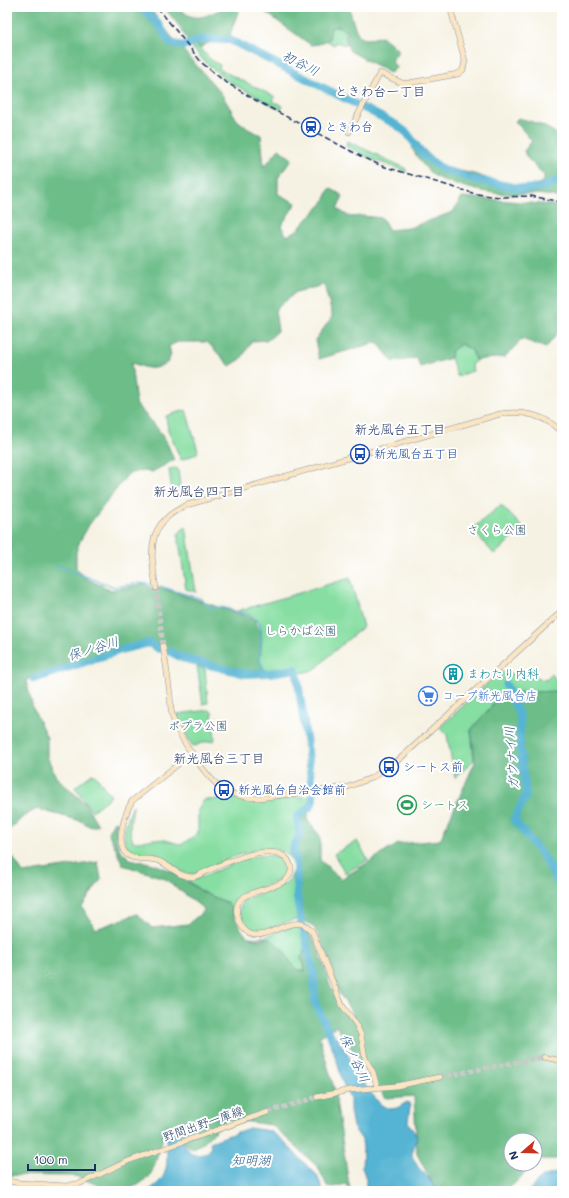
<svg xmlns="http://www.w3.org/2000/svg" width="569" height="1198" font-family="Mali,'Klee One',sans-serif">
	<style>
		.green { fill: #86dea2; stroke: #508680 }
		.forest { fill: #6cbd88; stroke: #447673 }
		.water { fill: #55b4d3; stroke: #387298 }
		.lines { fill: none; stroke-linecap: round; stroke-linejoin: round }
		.stream { stroke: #55b4d3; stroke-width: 1.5 }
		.river { stroke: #55b4d3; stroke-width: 8 }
		.secondary-tunnel { stroke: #cacbc8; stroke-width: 5; stroke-dasharray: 5 2.5; stroke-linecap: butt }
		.secondary-casing { stroke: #8890a0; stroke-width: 6 }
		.secondary { stroke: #fbe6c4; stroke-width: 5 }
		.rail { stroke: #1b2f5e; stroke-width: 1.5; stroke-dasharray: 6 3; stroke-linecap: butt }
		.labels { text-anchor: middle; stroke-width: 4; stroke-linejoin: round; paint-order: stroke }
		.transit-label { font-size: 12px; fill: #164399; stroke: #fff; text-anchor: start }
		.park-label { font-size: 12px; fill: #365b6f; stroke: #fff }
		.culture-label { font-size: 12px; fill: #0d838f; stroke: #fff; text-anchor: start }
		.shop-label { font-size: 12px; fill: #366cbe; stroke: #fff; text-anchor: start }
		.leisure-label { font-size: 12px; fill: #27864d; stroke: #fff; text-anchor: start }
		.street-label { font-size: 12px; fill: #1b2f5e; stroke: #fff }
		.water-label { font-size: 13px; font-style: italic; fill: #2f5e87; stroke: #fff }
		.neighbourhood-label { font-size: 13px; fill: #1b2f5e; stroke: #fff }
	</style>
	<rect width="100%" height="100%" fill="#fff"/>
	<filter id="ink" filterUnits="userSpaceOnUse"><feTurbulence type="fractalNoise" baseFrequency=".025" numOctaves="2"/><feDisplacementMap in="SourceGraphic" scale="8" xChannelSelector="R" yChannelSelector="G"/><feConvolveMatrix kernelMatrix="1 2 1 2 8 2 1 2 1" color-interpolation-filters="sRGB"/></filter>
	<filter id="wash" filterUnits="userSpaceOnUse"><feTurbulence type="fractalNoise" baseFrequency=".012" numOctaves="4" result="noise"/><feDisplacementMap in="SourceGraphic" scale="16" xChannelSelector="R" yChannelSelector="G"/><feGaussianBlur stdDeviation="0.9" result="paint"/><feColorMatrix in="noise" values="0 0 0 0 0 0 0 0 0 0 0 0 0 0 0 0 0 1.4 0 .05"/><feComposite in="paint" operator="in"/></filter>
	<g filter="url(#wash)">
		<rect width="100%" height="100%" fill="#f6f2e3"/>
		<path class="green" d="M339,26L345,31L346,45L336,42L334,45L326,40L328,39L331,28Z
			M195,44C204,51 209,61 220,65L219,69L275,97L273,101L283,106L281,110L226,80L203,60L191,46Z
			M347,141L405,168L407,172L374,160L346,146Z
			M461,344L472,350L476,362L471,364L473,371L457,376L451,358L452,350Z
			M186,410L198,451L196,454L181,460L168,430L166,416Z
			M174,468L178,469L180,487L172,490L169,470Z
			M501,505L523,528L496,553H493L472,529Z
			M186,526L196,592L186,589L178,534Z
			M350,578L363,627L333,652L318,667L313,670L298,674L295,668L266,672L260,661L262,639L260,623L252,616L237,611L243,609L247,610L248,608Z
			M197,666L205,669L208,703L203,704Z
			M500,672L546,680L552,674C556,680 560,684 557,691L503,693L471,730L474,760L455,778L447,735L440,727Z
			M210,710L212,712L215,738L214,741L204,742L195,746L192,745L181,726L177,714Z
			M92,774L95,775L111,796L92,811L75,787Z
			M310,796C311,812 306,806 297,814L299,841L296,849L288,855C265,837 219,864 195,874C186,875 181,872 173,867L174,866C157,852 150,856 131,853C118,840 127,819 133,806C132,818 127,828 133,841C139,844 148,839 155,839C164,839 173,842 181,845L198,833V810L204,800L225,799L226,797L248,801L258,802Z
			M357,841L368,860L345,873L334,854Z
			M267,855C277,856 285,857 286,868L284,876C268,892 233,884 232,913L228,903L204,893L188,881L189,880L196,879L249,857Z
			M292,875L296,905L301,913L302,920C278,917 250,952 239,911L242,902C257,890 283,893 292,875Z
			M294,926L304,928C306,939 307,949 301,958L304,964L305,971L296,970L281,948L268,938H250L249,937C266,940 277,931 294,926Z"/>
		<path class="forest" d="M7,7H72L79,10L95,7H149L174,40L221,93L237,120L250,130L261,135L264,167L279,149L292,159L278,178V194L296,203L281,226L287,236L297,230L323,203L330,188L343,196L337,209L350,217L362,216L382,218L389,230L409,228L453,212L462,197L553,205L562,209V327L546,348L522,339L505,357L475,360L472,350L461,344L452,350L451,358L420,367L417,358L393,362L377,342L319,359L315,340L332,317V314L324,285L296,292L275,310L278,331L268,340L252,341L241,359L230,366L207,342H178L169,346L171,355L168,362C152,372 148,368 131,363L136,404L158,429L167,443L174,460L152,472L140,471L128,474L89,525L80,541L76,552V569L87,579L111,590L145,584L153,589L162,588L245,616L255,620L261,634L259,661L264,672L247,673L185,657L150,640L123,646L26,680L33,708L47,738V756L56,777L85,803L98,825L91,827L81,821L37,809L24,816L9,830V851L23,873L98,862L101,879L82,907L96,929L137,914L152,928L188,924L205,910L164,878L123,865L108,832L114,821L118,822L116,828L117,844L121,851L130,859L154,864L172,871L204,893L228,903C238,919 241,947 268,938L270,939C273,941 277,944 280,947C289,956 291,972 305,971L304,964L301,958C307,949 306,939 304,928C319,939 324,971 331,987C335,999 342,1010 350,1019L354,1016L338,991L329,957L315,929L309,923L302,920L301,913L296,905L292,875L294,865L288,855L296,849L299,841L298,817L301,814L307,811L309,815L307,818L308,821L320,836V860L341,879L398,844L440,840L475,762L471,730L503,693L562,691V897L560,894L559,895L562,901V1159H539L535,1163V1140H511V1164H534L507,1191H444L435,1188L417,1154L414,1096L386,1098L336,1026L319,1037L334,1088L350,1191L346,1184L328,1188L318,1167L272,1125L227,1119L203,1143L191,1149L167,1124L154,1167L149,1177L138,1185L121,1191H113L75,1176L7,1175Z
			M164,7H178C202,32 214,3 240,7L230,34L233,39L228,43C218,39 209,41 200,48L195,44L191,46L179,26Z
			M258,7H296L298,8L349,7C352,16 355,38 366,39C371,39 377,37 382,36L399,50L391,61L397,67L390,73L350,51L347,44V32L339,26L331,28L329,39L319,44L311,45Z
			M518,118C534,122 551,127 562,139V199C546,193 530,194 513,194C492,194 473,190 453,183C448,182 443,180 438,178C427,172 418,159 412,148L417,141C424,150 433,160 444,166C452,170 461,171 470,173C494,179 520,195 544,181V175L527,158L524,151L532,141L515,121Z"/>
		<path class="water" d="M329,1031L332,1032L343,1047L351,1060L355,1065L360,1079L380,1104L390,1109L397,1108L407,1102L409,1103L410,1107L408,1122L417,1137L412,1153V1156L418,1167L428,1177L437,1191H350L361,1190L366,1186V1179L362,1167L363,1149L362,1140L353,1127L350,1110V1098L342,1081L338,1064L328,1038Z
			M249,1128L270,1131L284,1141L300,1159L317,1175L323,1191H145C151,1190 156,1185 160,1181C174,1165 161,1139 170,1131C180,1133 185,1146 191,1154C198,1156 206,1155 211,1148L210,1142Z
			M562,1171V1191H528L542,1177Z
			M97,1187L102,1189L121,1191H56L79,1190Z"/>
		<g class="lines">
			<path class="stream" d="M55,566L63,568L114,587L140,583L151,584
				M159,586L201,599L210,608C220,605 229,609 238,612C243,614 248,615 253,617C268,627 257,648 260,662C261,666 264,670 266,673"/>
			<path class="river" d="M141,7L159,25L170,43L183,46L201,39L230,40L395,124L407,133L424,156L444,170L476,180L524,189L543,187L558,181L562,183
				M169,651L182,658L246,674L266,673
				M270,673L295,669L296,671
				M297,674L307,744
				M34,679L124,649L149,643L159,649
				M506,685L520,717V749L526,795L514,820L545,859L557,881L562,886
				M308,751L309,765
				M310,772L312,788
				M301,922L297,898L296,862L293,849L300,834L297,818C303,807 313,813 313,796
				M303,928L314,973L315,1003L333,1040"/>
		</g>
	</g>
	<g filter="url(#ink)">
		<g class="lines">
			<path class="secondary-tunnel" d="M156,588L163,646
				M440,1077L544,1057
				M268,1112L317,1097"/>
			<defs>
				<path id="secondary" d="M349,132L380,73L402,83H409L458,74L463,70L465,61L450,7
					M156,588C150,550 146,523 187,505L500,414C523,410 546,415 562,433
					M163,646C166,663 168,679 170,695C171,701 170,708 172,714C176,734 206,778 223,789C235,796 246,798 259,798L348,787L371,778L389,767L402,757L562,611
					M192,753L132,801C125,813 112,850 131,857C141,861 152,857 161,862C173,868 180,878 194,877C215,868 264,841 285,857C289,860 292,866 291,871C287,895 231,884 237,914C238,918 240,924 243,928C259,948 283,919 302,924C306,925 309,929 312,931L342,1005L356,1024L361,1035L365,1058L373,1072L377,1087
					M544,1057L562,1061
					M317,1097L350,1090L396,1086L440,1077
					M7,1181L20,1183L66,1186L81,1183L128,1161L268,1112"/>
			</defs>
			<use href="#secondary" class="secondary-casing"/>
			<use href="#secondary" class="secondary"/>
			<path class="rail" d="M157,7L202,63L224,81L257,101L364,158L382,166L476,194L500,197L531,196L562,202"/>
		</g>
	</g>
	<defs>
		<symbol id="station-ring" viewBox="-11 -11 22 22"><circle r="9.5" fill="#fff" stroke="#1a4fb4" stroke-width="1.5"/><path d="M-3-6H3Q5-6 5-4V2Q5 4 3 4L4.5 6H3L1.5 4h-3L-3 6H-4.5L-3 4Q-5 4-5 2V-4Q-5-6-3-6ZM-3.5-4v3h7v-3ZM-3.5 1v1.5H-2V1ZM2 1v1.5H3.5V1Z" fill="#1a4fb4"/></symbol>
		<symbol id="bus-ring" viewBox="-11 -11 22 22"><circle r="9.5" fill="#fff" stroke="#1a4fb4" stroke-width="1.5"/><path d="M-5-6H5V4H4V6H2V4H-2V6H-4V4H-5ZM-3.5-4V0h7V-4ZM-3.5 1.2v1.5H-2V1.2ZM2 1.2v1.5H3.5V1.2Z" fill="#1a4fb4"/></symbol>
		<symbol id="building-ring" viewBox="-11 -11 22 22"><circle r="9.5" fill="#fff" stroke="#0f9aa8" stroke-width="1.5"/><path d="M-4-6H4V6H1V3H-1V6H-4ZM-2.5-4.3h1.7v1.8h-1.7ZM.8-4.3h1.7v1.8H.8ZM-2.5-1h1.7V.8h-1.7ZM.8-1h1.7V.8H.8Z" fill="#0f9aa8"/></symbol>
		<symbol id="supermarket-ring" viewBox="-11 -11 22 22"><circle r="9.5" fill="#fff" stroke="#3f7fe0" stroke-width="1.5"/><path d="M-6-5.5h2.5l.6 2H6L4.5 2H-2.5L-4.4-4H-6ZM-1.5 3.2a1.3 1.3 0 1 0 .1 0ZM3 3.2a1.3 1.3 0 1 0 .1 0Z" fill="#3f7fe0"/></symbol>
		<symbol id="stadium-ring" viewBox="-11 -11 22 22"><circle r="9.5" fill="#fff" stroke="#2e9e5b" stroke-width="1.5"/><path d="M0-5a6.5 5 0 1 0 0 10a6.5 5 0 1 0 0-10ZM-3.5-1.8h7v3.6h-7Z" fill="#2e9e5b"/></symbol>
	</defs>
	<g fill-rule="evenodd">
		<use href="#station-ring" x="300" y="116" width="22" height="22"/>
		<use href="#bus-ring" x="349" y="443" width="22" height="22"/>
		<use href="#building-ring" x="442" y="663" width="22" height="22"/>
		<use href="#supermarket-ring" x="417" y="685" width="22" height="22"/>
		<use href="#bus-ring" x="378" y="756" width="22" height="22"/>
		<use href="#bus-ring" x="213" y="779" width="22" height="22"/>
		<use href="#stadium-ring" x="396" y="794" width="22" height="22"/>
	</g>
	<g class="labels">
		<g class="transit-label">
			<text x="325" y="131">ときわ台</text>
			<text x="374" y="458">新光風台五丁目</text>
			<text x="403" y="771">シートス前</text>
			<text x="238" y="794">新光風台自治会館前</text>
		</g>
		<g class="park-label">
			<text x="497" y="534">さくら公園</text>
			<text x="301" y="635">しらかば公園</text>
			<text x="198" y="730">ポプラ公園</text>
		</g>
		<g class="culture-label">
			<text x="467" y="678">まわたり内科</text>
		</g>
		<g class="shop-label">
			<text x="442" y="700">コープ新光風台店</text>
		</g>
		<g class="leisure-label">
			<text x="421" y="809">シートス</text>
		</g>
		<g class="street-label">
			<text transform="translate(203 1124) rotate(-19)" y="4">野間出野一庫線</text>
		</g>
		<g class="water-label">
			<text transform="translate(301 63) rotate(27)" y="5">初谷川</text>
			<text transform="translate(93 648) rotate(-17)" y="5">保ノ谷川</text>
			<text transform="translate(511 758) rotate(-94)" y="5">ガウナイ川</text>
			<text transform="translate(355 1058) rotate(65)" y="5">保ノ谷川</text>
			<text x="251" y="1165">知明湖</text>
		</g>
		<g class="neighbourhood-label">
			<text x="380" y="96">ときわ台一丁目</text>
			<text x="400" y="434">新光風台五丁目</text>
			<text x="199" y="496">新光風台四丁目</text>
			<text x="219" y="763">新光風台三丁目</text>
		</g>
	</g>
	<rect width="569" height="1198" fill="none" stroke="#fff" stroke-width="24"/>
	<g transform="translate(523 1152) rotate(250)"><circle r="19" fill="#ffffff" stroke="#a4acbf"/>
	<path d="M0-3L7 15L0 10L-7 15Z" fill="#c8321e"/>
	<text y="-6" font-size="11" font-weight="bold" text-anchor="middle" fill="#1b2f5e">N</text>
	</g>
	<path d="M28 1164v6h67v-6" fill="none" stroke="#1b2f5e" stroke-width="2"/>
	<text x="34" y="1164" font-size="12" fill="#1b2f5e" stroke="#ffffff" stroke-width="3" paint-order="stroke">100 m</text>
</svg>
